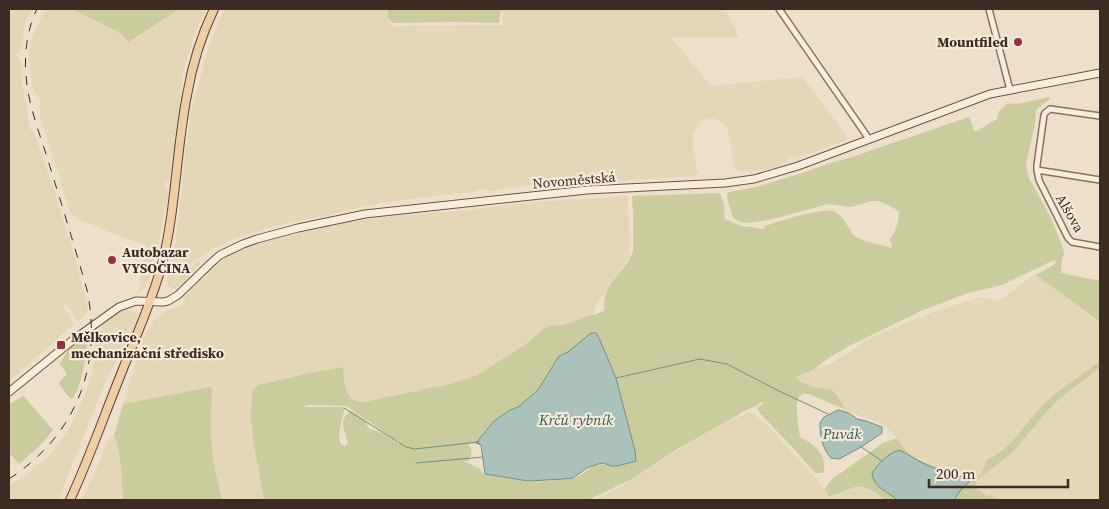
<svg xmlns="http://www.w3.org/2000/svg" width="1109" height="509" font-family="'Source Serif 4',serif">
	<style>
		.farmland { fill: #e3d7b8 }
		.green { fill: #cbcc9e; fill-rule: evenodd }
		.water { fill: #aac2b9; stroke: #719085 }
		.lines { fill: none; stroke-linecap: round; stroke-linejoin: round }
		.stream { stroke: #719085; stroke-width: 1 }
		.street-casing { stroke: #8a715f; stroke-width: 8 }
		.secondary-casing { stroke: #6c5242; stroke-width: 9 }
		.primary-casing { stroke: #584033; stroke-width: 10 }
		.street { stroke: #f8eddd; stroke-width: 5 }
		.secondary { stroke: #f8eddd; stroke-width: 7 }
		.primary { stroke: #eecfa5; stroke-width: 8 }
		.rail { stroke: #3b2b22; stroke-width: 1; stroke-dasharray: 9 9; stroke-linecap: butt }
		.poi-dot { fill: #96313d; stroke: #f5eada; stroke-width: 2 }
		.labels { text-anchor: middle; stroke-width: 4.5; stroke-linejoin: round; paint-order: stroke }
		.poi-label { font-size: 14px; font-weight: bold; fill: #3b2b22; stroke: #f5eada; text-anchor: start }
		.street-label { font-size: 14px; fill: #3b2b22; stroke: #f5eada }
		.water-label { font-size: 15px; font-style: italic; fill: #325a53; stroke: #f5eada }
	</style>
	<rect width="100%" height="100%" fill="#eddfca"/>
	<path class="farmland" d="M9,9H32L25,23L20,52L14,57L18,56L21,61L22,84L28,111L29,128L34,133L52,184L74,254L88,308L86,315L79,321L76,320L69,308L66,305L62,304L74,324L9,381V249L14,244L9,247Z
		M46,9H72L118,32L130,42L179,9H207L198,26L183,72L174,147L169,180L165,182L164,187L167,189L168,194L166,207L160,236L149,280L144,289L140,292L138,291L140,283L146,245L120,236L78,219L72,214L69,209L40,115V100L33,88L29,60L30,41L35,30Z
		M224,9H386L391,26L503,25L502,9H725L734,26L738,37H684L672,38L709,84V86L803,77L845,134L846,140L800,157L789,156L785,164L776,167L763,170L740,171L735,169L733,164L732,150L727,128L725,125L716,119L708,118L700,122L695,130L693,135V148L698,173L693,176L585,183H547L491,191L481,189L472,192L401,200L365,206L326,216L278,225L233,239L211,250L191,263L177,275L178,276L198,261L200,262V265L182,284L176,288H172L168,286L167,280L175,250L187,138L192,108L209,46Z
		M628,196L630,256L597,303L593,315L569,324L559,326H546L533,339L489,369L478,375L450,384L419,390L416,393V391L363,402L354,401L349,396L345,385L342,367L309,373L258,385L255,387L251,392L250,427L252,428L253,440L264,500H222L215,470L211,438V415L212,392L211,388L123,404L143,339L154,320L160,315L167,310L182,306L186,295L196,284L202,280L212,269L226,257L245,247L328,226L375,218L403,215H405L459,211L533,202Z
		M1035,274L1100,323V361L1052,396L1037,411L1012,442L996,455L987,459L985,462L982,473L975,479L950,471L913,456L900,443L897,438L885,426L878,422L863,417L846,410L836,394L832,390L814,387L799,381L796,377L819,367L830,364L874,336L933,312L977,298L983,297L997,300L1004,298L1016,288Z
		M126,309L132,311L137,314L138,322L106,380L58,500H9V486L26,475L47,457L56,447L68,431L77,413L88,386L95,358L97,335L103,325L110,319L121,311Z
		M1100,367V500H1000L991,495L988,497L975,487L978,479L988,470L997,465L1033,428L1051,407Z
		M747,413L754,414L767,425L818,480L827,494L834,496L853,487H860L871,491L885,500H596L625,484L674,452L697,439L721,425Z
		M113,435L118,443L122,486L123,500H81L89,485L107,443Z"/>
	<path class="green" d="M72,9H179L129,42L118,32Z
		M387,9H501L499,23L454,22L392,23L389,19Z
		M1049,97L1050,99L1038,108L1036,111L1035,124L1026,164L1028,175L1030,180L1051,218L1063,248L1064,256L1062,257L1061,273L1100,281V322L1036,275L1055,264L1056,262L1054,260L1002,285L968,293L921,311L849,346L829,358L813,370L796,377L799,381L814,387L832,390L836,394L846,410L809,394C806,394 803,393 801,395C793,401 799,428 800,437C814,444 829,456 823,473H815L794,449L759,412L757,408L764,403L761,402L756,406L740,413V414L674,451L632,479L588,500H264L253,440L252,426L250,423L252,391L258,385L309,373L343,367C344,381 344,402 363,402L416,391L417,392L419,390L450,384L478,375L526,344C532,340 542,329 547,326C551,325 557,326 562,325C570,324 577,320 584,317C591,315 597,315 603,311H604C604,306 604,300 605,295C610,279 628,268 633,251V214L632,196L719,193C725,199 724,211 725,219L741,226L751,227L764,229L765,226L768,225C780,221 823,208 832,211C844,214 847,228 855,236C861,241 883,245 892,248L890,239C896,230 899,222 899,211L879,201H872L851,207L828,204L777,218L763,221L744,223L736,220L733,217L728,202L727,194L729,192L756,187L805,172L827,164L852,157L969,117L975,132L997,119L999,111L1007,104L1022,103ZM599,338L616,378L635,451L636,461L614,467L604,464L595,465L578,477L570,479L529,482L483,474L480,469L464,461H469C472,454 473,449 468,444L476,443L494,421L510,410L518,407L538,390L559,356ZM309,405L346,406L357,413L393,439L399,441V444L380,432L369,429L365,420L352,411C337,417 345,432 348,443L345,446C344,445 342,445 341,444C336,439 343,415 345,408L343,407H303Z
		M85,334L87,335L88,338C87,351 81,391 72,399L67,395L59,383L60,381L67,374L60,364C65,352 75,342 85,334Z
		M1100,361V367L1097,370L1061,398L1051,407L1012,453L978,479L975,487L988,497L990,495L1000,500H885C877,493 865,485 855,487C847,489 839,494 831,496H829L824,490L832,479L883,443L897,438C901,445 906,451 913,456C921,462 965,478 975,479L982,473L985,462L987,459L996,455L1012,442L1037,411L1052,396Z
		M211,387L212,392L211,415V438L215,470L222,500H123C122,486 121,447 114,436L123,404Z
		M24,396L53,430C44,443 31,454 19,464L9,453V404Z"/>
	<path class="water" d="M591,333H596L599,338L616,378L635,451L636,461L617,466H611L604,463L598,464L587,468L573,478L563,479L528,481L485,474L481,445L476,443L494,421L510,410L518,407L538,390L559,356L568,352Z
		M838,410L849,413L857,419L866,421L882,427V433L861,447L839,459L831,458C822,448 820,436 820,423L824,417Z
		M899,450C909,454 917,461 927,465C940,471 954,474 968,479L969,482L960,491L954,500H897C888,491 873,488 872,473C879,463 887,454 899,450Z"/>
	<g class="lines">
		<path class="stream" d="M616,378L700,359L727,364L777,390L830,415
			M344,408L406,447L415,449L479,442
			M860,446L882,461
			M416,463L483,457"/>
		<defs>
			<path id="street" d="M779,9L869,139
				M989,9L1010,90
				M1100,116L1050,109L1045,113L1044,115L1037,165V170L1039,180L1068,238L1072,242L1100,247
				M1037,170L1100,180"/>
			<path id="secondary" d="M9,392L73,340L119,307L136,301L163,302L168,301L178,295L211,263L220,255L243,244L257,239L298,228L365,214L587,190L725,183L754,179L798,166L990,94L1100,73"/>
			<path id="primary" d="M70,500C89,459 104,416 121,374C135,338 152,302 162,264C176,209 176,151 187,95C192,66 201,36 214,9"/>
		</defs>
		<use href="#street" class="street-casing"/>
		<use href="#secondary" class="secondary-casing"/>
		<use href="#primary" class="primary-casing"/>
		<use href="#street" class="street"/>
		<use href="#secondary" class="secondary"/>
		<use href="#primary" class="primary"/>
		<path class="rail" d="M9,479C75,436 103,367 87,290C74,244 60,199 46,154C38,129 28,103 26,76C24,54 27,29 37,9"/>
	</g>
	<g class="poi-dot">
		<circle cx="1018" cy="42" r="5"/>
		<circle cx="112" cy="260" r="5"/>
		<rect x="56" y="340" width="10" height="10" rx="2.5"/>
	</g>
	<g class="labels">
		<g class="poi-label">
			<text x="1008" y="47" text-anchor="end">Mountfiled</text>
			<text x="122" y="257">Autobazar<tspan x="122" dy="16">VYSOČINA</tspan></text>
			<text x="71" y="342">Mělkovice,<tspan x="71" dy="16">mechanizační středisko</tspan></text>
		</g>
		<g class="street-label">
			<text transform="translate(574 180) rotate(-5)" y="5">Novoměstská</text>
			<text transform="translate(1070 213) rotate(60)" y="5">Alšova</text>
		</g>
		<g class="water-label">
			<text x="576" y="425">Krčů rybník</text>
			<text x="842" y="439">Puvák</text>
		</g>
	</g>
	<rect width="1109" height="509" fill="none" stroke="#3b2b22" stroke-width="20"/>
	<path d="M929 479v8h139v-8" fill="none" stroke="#3b2b22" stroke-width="2.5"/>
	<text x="936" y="479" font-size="15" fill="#3b2b22" stroke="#f5eada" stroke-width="4" paint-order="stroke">200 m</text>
</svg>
